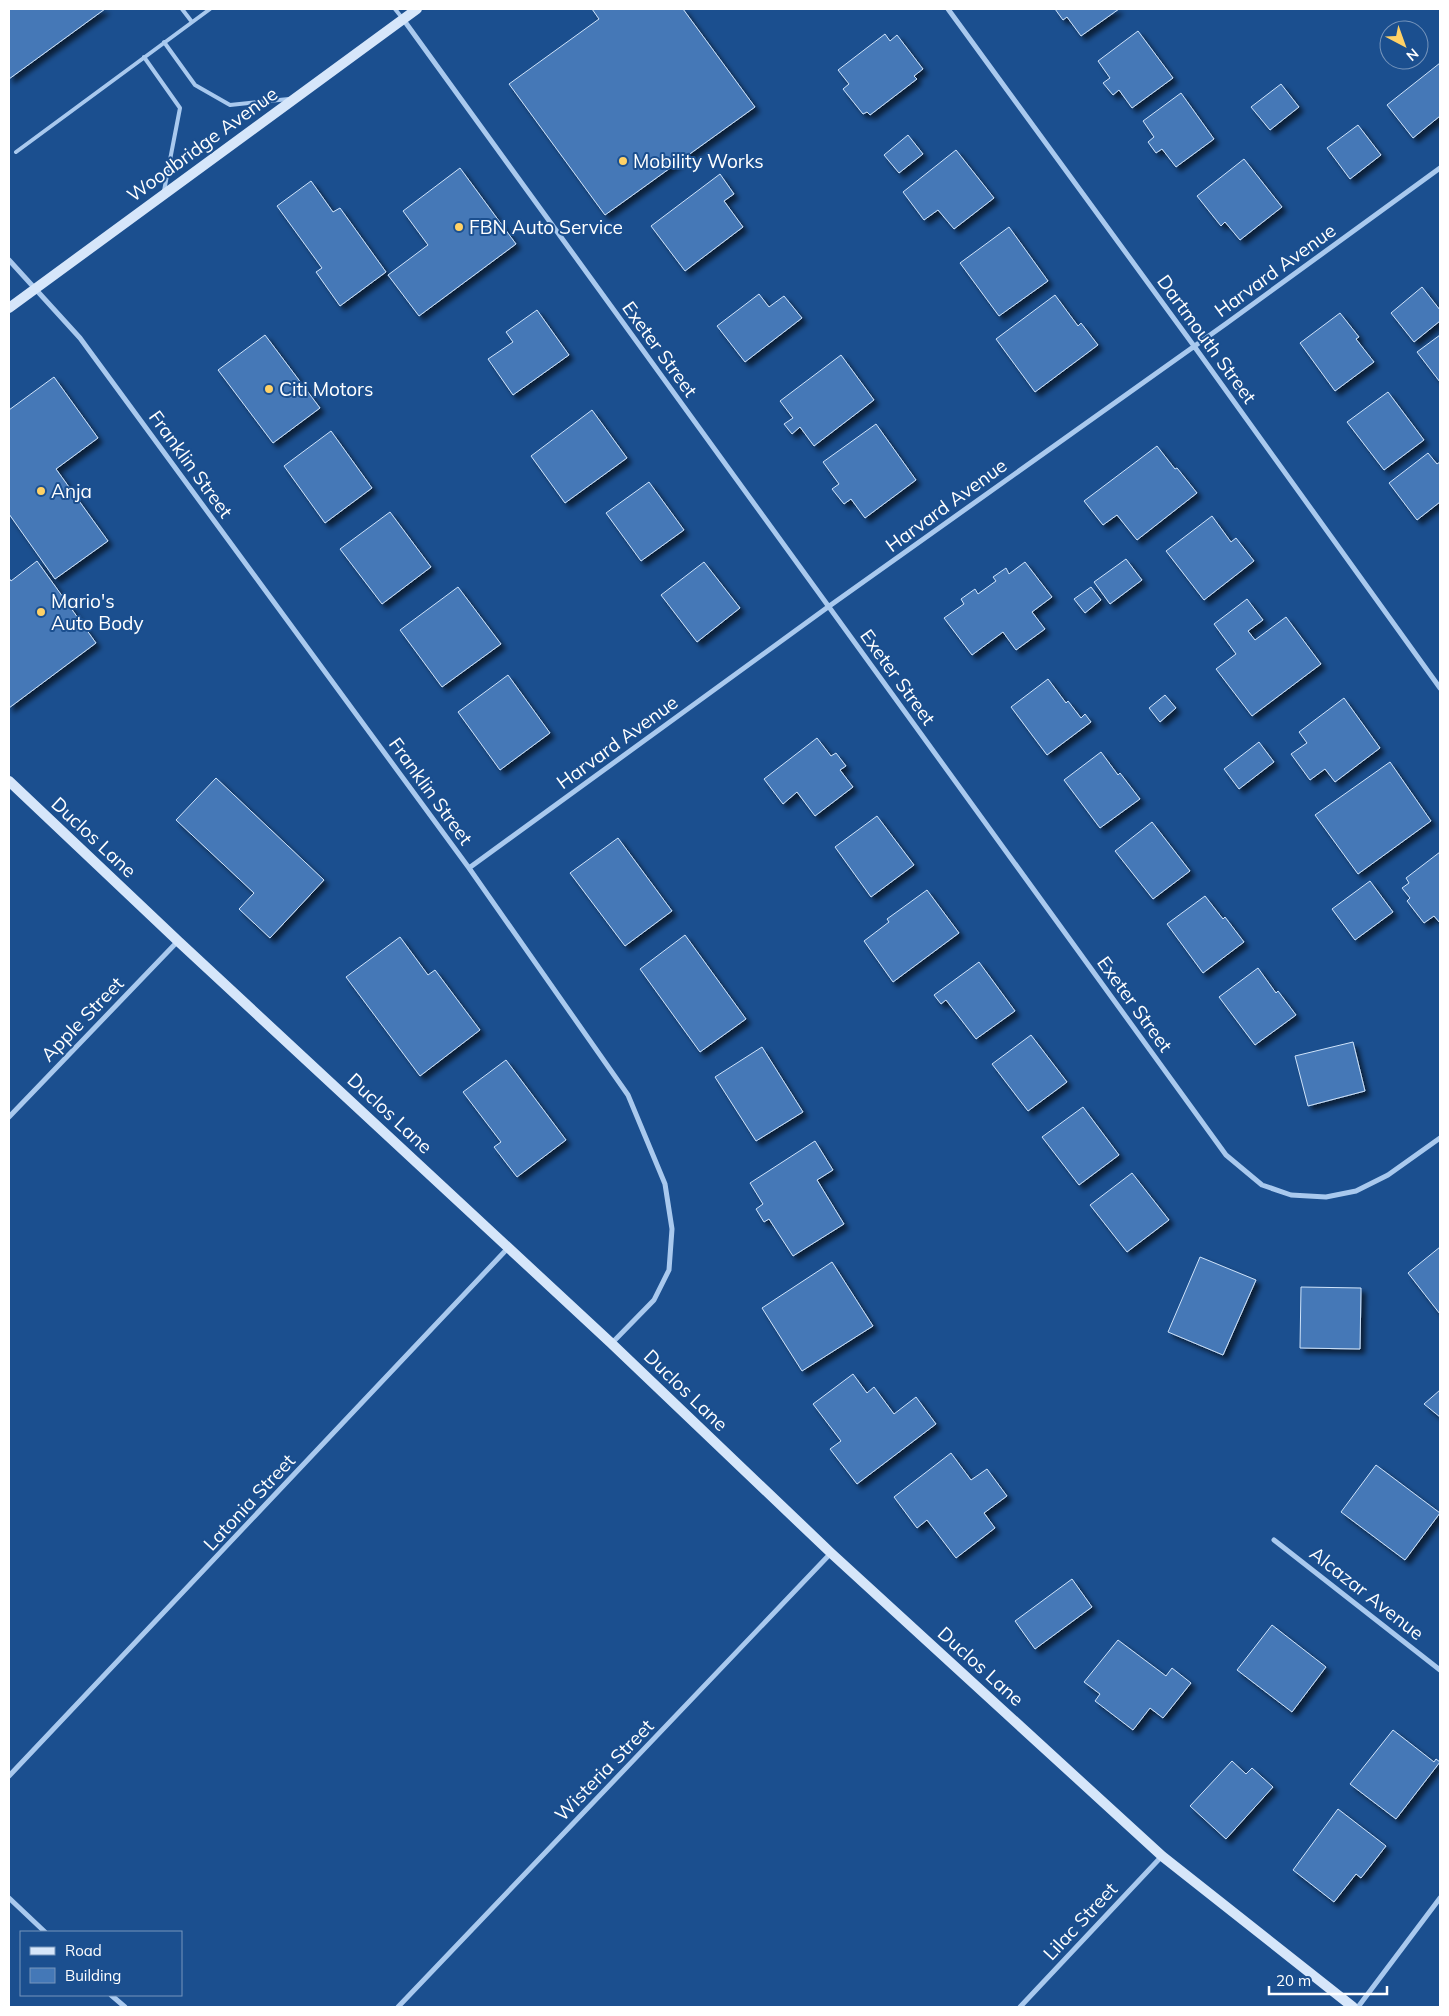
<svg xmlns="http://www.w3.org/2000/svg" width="1449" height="2016" font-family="Mulish,sans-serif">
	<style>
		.building { fill: #4478b7; stroke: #cfe3fa; filter: url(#shadow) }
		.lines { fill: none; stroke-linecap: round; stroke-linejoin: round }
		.lane { stroke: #a9c9ee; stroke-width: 4 }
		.street { stroke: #a9c9ee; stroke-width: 5 }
		.secondary { stroke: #d6e6fa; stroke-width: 10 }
		.poi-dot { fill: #ffd166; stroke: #1b4f8f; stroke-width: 2 }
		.labels { text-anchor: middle; stroke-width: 4; stroke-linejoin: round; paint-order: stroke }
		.street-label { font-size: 19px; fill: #fff; stroke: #1b4f8f }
		.poi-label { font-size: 19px; fill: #fff; stroke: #1b4f8f; text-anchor: start }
	</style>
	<defs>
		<filter id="shadow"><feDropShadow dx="4.5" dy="4.5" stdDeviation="2.5" flood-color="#0009"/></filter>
	</defs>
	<rect width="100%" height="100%" fill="#1b4f8f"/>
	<path class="building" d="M9,9H105L9,79Z
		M592,9H683L755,107L605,215L509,84L599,19Z
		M1055,9H1119L1081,36L1067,17L1063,20Z
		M1138,31L1173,78L1132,108L1119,90L1113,95L1103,83L1110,78L1098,61Z
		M885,34L890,41L897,35L923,69L914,76L917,79L870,115L867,112L863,114L843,89L849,84L838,70Z
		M1440,63V116L1413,138L1387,105Z
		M1281,84L1299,107L1270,130L1251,107Z
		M1181,93L1214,139L1176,167L1162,149L1156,153L1148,142L1154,137L1143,121Z
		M1358,125L1381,155L1350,179L1327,148Z
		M908,135L923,154L899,173L884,155Z
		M956,150L994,198L954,229L938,210L924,220L903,192Z
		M1244,159L1282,207L1240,240L1225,222L1221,226L1197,196Z
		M460,168L516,244L419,316L388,275L428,245L403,211Z
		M720,174L734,194L724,201L743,227L685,271L651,226Z
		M311,181L333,212L340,208L386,272L340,306L316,272L322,268L277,206Z
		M1009,227L1048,281L999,316L960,263Z
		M1422,287L1440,310V321L1414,342L1391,313Z
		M759,294L769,307L784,296L802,318L745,362L717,326Z
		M1055,295L1078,326L1081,323L1098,345L1035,392L996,339Z
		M537,310L569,355L513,395L488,359L513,342L506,332Z
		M1340,313L1359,337L1356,339L1374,362L1335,391L1300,343Z
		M265,335L320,408L273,443L218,370Z
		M1440,335V382L1417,352Z
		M841,355L874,400L814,446L800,427L792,434L784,424L793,418L780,401Z
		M54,377L98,438L56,469L108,541L55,579L9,514V410Z
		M1388,392L1424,440L1384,470L1347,422Z
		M592,410L627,458L565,503L531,456Z
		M876,424L916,480L865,518L851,499L844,504L832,489L839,484L823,462Z
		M331,431L372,488L325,523L284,466Z
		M1157,446L1175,469L1177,468L1197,493L1137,540L1117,515L1103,525L1084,501Z
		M1428,453L1437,464L1440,462V502L1417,520L1389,483Z
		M649,482L684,530L641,561L606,513Z
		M390,512L431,567L382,604L340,549Z
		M1212,516L1231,542L1236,538L1254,561L1204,600L1166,551Z
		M1126,559L1142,580L1110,604L1094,582Z
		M37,561L96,643L9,708V578L11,581Z
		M704,562L740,608L697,642L661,595Z
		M1025,562L1052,597L1032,612L1045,629L1016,650L1003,632L972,655L944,618L964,604L961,599L975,589L978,594L996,581L993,577L1006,568L1009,574Z
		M458,587L501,644L442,687L400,630Z
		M1091,587L1101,600L1085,613L1074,599Z
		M1247,599L1263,620L1248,631L1255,640L1286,617L1321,664L1252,716L1216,669L1236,654L1214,624Z
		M508,675L550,733L500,770L458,712Z
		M1048,679L1066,703L1068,701L1081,718L1085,714L1091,722L1047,755L1011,707Z
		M1165,695L1176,708L1160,722L1149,708Z
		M1344,698L1380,748L1335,782L1325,769L1310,780L1291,754L1307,743L1299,732Z
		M817,738L831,756L836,753L846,766L840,770L853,787L815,816L797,792L783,804L764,779Z
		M1259,742L1274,762L1239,789L1224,769Z
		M1101,752L1118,775L1120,773L1140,799L1100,828L1064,780Z
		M1390,762L1431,821L1358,874L1315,815Z
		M216,778L324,880L270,938L239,909L254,893L176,820Z
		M877,816L914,865L871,897L835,847Z
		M1152,822L1190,871L1153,899L1115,851Z
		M618,838L672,911L625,946L570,873Z
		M1440,852V923L1434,916L1424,923L1407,901L1410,898L1402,888L1409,883L1406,878Z
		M1370,881L1393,912L1355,940L1332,909Z
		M927,890L959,933L893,982L864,941L889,922L887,919Z
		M1205,896L1223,919L1225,917L1244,942L1203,973L1167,924Z
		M685,935L746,1019L700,1052L640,969Z
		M400,937L428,975L435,970L480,1030L420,1076L346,977Z
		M979,962L1015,1011L976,1039L946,1000L941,1004L934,995Z
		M1258,968L1276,993L1278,991L1296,1015L1255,1045L1219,997Z
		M1031,1035L1067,1082L1028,1111L992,1064Z
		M1353,1042L1365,1091L1308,1106L1295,1056Z
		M762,1047L803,1112L756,1141L715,1077Z
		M506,1060L566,1140L517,1177L494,1147L501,1142L463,1092Z
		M1083,1107L1119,1155L1079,1185L1042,1137Z
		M815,1141L833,1170L817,1180L844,1224L793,1256L769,1219L764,1222L756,1209L763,1204L750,1183Z
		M1132,1173L1169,1220L1127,1252L1090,1205Z
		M1440,1247V1314L1408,1273Z
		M1200,1257L1256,1280L1223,1355L1168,1332Z
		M832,1262L873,1326L802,1371L762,1308Z
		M1301,1287L1361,1288L1360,1349L1300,1348Z
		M853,1374L867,1393L874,1387L894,1414L916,1397L936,1424L857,1484L830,1449L841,1441L813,1404Z
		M1440,1390V1417L1424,1404Z
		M951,1453L971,1480L987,1469L1007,1496L984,1513L995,1528L956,1558L927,1520L917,1528L894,1497Z
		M1376,1465L1440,1513L1405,1560L1341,1512Z
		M1072,1579L1092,1607L1035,1649L1015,1621Z
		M1272,1625L1326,1667L1292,1712L1237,1670Z
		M1118,1640L1166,1676L1172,1668L1191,1683L1163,1718L1150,1708L1133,1730L1095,1701L1100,1694L1084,1682Z
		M1393,1730L1434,1762L1436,1759L1440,1762L1396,1819L1350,1784Z
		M1232,1761L1246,1774L1252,1768L1273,1787L1226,1839L1190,1806Z
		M1338,1809L1386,1846L1361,1878L1356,1874L1334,1902L1293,1870Z"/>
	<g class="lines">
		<path class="lane" d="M182,9L192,22
			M395,9L403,19
			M164,42L195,85L230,105L289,99
			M144,57L180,108L164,191
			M16,152L210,9"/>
		<path class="street" d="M948,9L1194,346L1440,688
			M403,19L1226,1155L1262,1185L1291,1195L1326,1197L1356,1191L1388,1175L1440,1138
			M9,260L80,338L469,868L628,1095L665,1184L672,1229L669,1270L654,1300L612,1343
			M469,868L828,607L1227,323L1440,168
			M9,1117L178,941
			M1274,1540L1440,1670
			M9,1776L508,1248
			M9,1898L45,1932
			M111,1995L125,2007
			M398,2007L831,1553
			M1020,2007L1162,1856
			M1358,2007L1440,1898"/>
		<path class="secondary" d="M9,308L417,9
			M9,781L178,941L611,1343L831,1553L1162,1856L1353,2007"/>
	</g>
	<g class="poi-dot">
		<circle cx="623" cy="161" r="5"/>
		<circle cx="459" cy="227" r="5"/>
		<circle cx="269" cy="389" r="5"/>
		<circle cx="41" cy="491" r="5"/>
		<circle cx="41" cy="612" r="5"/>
	</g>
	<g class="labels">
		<g class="street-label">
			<text transform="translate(202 144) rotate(-36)" y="7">Woodbridge Avenue</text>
			<text transform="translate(1275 270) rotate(-36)" y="7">Harvard Avenue</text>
			<text transform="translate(1207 339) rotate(54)" y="7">Dartmouth Street</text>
			<text transform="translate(660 349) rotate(54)" y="7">Exeter Street</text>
			<text transform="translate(191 464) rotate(54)" y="7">Franklin Street</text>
			<text transform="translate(946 505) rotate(-36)" y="7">Harvard Avenue</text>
			<text transform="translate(898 677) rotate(54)" y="7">Exeter Street</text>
			<text transform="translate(617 742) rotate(-36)" y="7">Harvard Avenue</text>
			<text transform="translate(431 791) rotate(54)" y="7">Franklin Street</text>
			<text transform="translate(94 837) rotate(43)" y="7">Duclos Lane</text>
			<text transform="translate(1135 1004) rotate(54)" y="7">Exeter Street</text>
			<text transform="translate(82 1019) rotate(-46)" y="7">Apple Street</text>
			<text transform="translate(390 1113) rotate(43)" y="7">Duclos Lane</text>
			<text transform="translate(686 1390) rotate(44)" y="7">Duclos Lane</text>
			<text transform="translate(249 1502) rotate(-47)" y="7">Latonia Street</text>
			<text transform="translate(1367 1593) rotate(38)" y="7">Alcazar Avenue</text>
			<text transform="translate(981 1666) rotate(42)" y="7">Duclos Lane</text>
			<text transform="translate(604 1770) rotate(-46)" y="7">Wisteria Street</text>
			<text transform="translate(1080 1921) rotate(-47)" y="7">Lilac Street</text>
		</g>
		<g class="poi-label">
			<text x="633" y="168">Mobility Works</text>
			<text x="469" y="234">FBN Auto Service</text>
			<text x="279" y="396">Citi Motors</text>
			<text x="51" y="498">Anja</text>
			<text x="51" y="608">Mario's<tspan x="51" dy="22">Auto Body</tspan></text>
		</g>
	</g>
	<rect width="1449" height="2016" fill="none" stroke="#ffffff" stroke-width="20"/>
	<rect x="20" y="1931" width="162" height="65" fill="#1b4f8f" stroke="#7695bc"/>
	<rect x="30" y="1947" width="25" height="8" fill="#d6e6fa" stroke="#7695bc"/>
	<text x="65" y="1956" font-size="15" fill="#ffffff">Road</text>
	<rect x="30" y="1968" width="25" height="15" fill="#4478b7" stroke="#7695bc"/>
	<text x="65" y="1981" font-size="15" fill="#ffffff">Building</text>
	<g transform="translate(1404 45) rotate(139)"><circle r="24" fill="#1b4f8f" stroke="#7695bc"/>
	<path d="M0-4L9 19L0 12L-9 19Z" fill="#ffd166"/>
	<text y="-8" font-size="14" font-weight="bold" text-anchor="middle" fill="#ffffff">N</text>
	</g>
	<path d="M1269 1986v8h118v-8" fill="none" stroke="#ffffff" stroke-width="2.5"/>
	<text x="1276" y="1986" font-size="15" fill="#ffffff" stroke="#1b4f8f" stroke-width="4" paint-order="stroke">20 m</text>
</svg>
